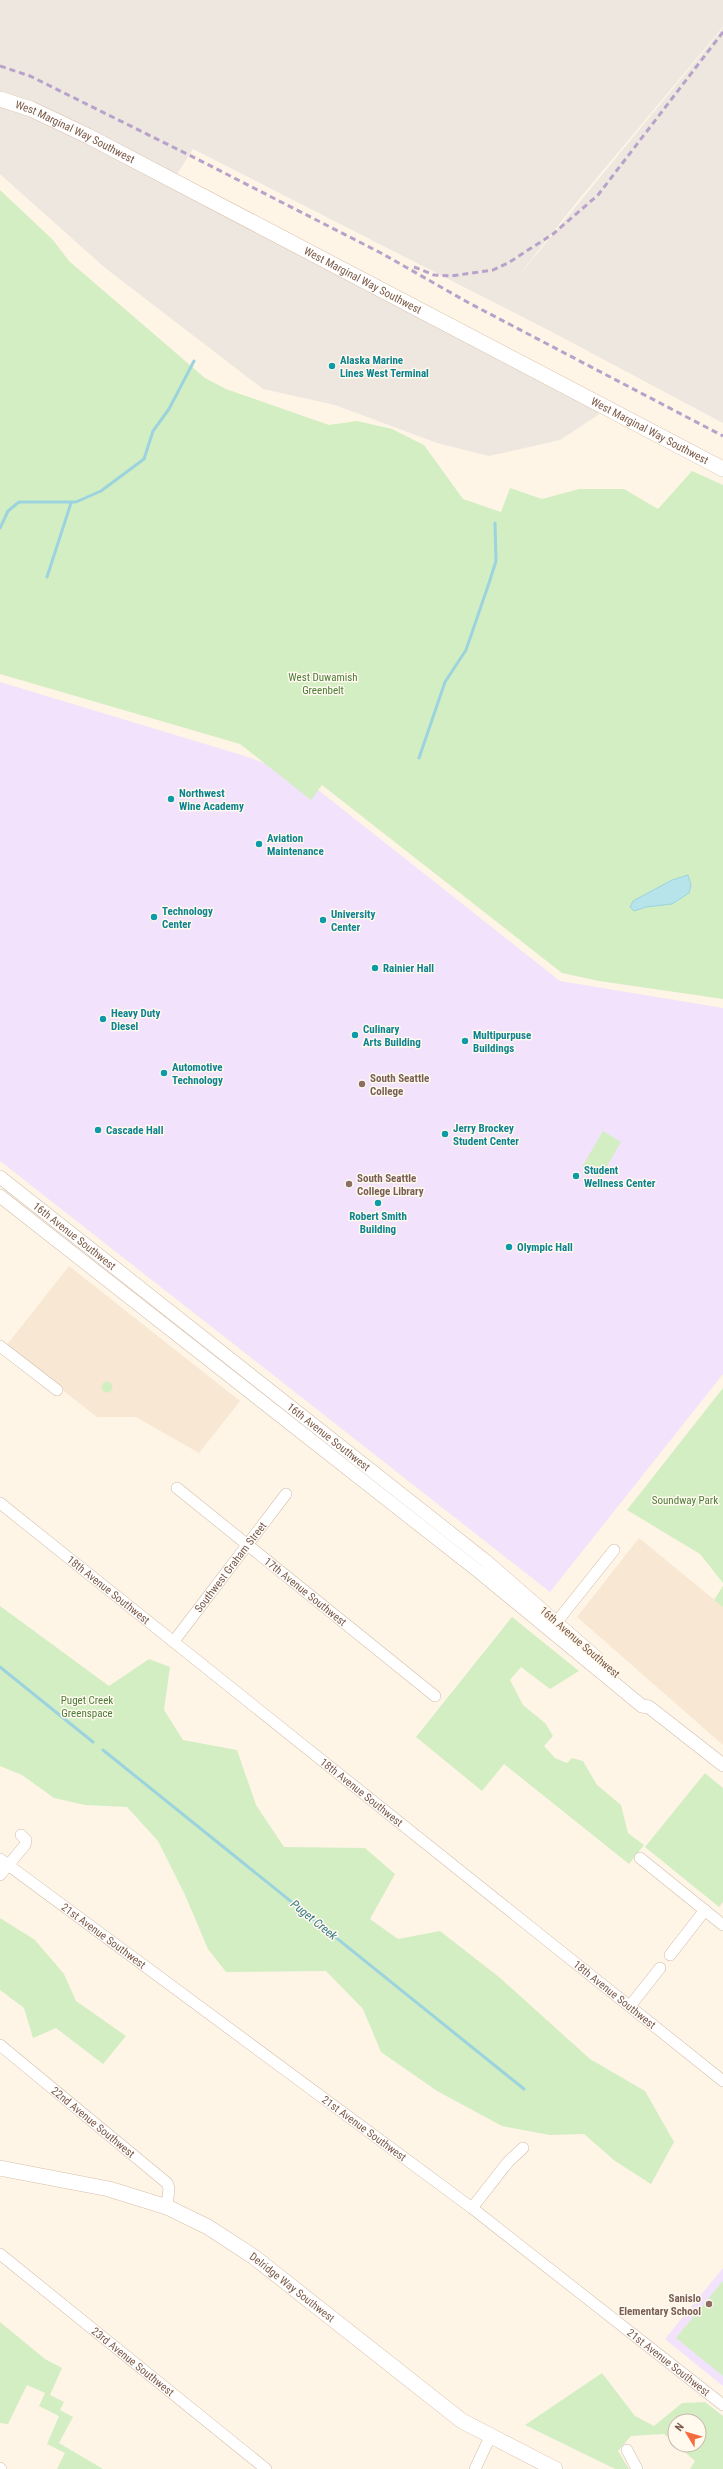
<svg xmlns="http://www.w3.org/2000/svg" width="723" height="2469" font-family="'Roboto Condensed',sans-serif">
	<style>
		.residential { fill: #f7e7d3 }
		.industrial { fill: #eee7e0 }
		.education { fill: #f2e2fb }
		.green { fill: #d3eec2 }
		.water { fill: #b7e3eb; stroke: #9cd3de }
		.lines { fill: none; stroke-linecap: round; stroke-linejoin: round }
		.stream { stroke: #9cd3de; stroke-width: 3 }
		.minor-casing { stroke: #d2bcaa; stroke-width: 12 }
		.tertiary-casing { stroke: #d2bcaa; stroke-width: 14 }
		.secondary-casing { stroke: #d8bfa9; stroke-width: 16 }
		.minor { stroke: #fff; stroke-width: 11 }
		.tertiary { stroke: #fff; stroke-width: 13 }
		.secondary { stroke: #fff; stroke-width: 15 }
		.rail { stroke: #b8a2ca; stroke-width: 3; stroke-dasharray: 6 4; stroke-linecap: butt }
		.culture-dot { fill: #0f9aa8; stroke: #fff9ee; stroke-width: 1.5 }
		.education-dot { fill: #8d6e63; stroke: #fff9ee; stroke-width: 1.5 }
		.labels { text-anchor: middle; stroke-width: 3; stroke-linejoin: round; paint-order: stroke }
		.street-label { font-size: 11px; fill: #7b5a47; stroke: #fff9ee }
		.culture-label { font-size: 11px; font-weight: bold; fill: #0d838f; stroke: #fff9ee; text-anchor: start }
		.park-label { font-size: 11px; fill: #4d7c3b; stroke: #fff9ee }
		.education-label { font-size: 11px; font-weight: bold; fill: #785e54; stroke: #fff9ee; text-anchor: start }
		.water-label { font-size: 12px; font-style: italic; fill: #3b7b89; stroke: #fff9ee }
	</style>
	<rect width="100%" height="100%" fill="#fef5e6"/>
	<path class="residential" d="M69,1266L240,1401L199,1453L136,1417H97L6,1346Z
		M639,1538L723,1607V1745L577,1617Z"/>
	<path class="industrial" d="M0,0H723V27L580,198L512,284L723,28V423L550,331L193,149L170,185L608,401L598,415L560,440L489,456L437,443L335,405L263,389L104,267L0,174Z"/>
	<path class="education" d="M0,682L248,757L283,770L317,789L560,981L723,1008V1374L550,1592L0,1161Z
		M723,2268V2386L665,2339Z"/>
	<path class="green" d="M0,190L53,240L69,261L205,378L226,389L329,425L357,421L392,429L424,445L463,499L501,512L510,488L542,499L579,489H624L658,509L692,471L723,485V999L599,981L562,973L322,785L311,800L240,744L0,674Z
		M603,1131L621,1142L600,1178L582,1167Z
		M101.5 1387a5.5 5.5 0 1 1 11 0a5.5 5.5 0 1 1-11 0Z
		M723,1388V1583L700,1554L627,1510Z
		M723,1586V1607L714,1600Z
		M0,1606L109,1686L149,1659L170,1667L164,1710L183,1740L237,1750L256,1805L284,1847L365,1848L395,1874L370,1919L398,1939L440,1931L499,1977L590,2059L645,2091L674,2142L651,2184L615,2161L584,2134L550,2135L502,2126L437,2091L381,2052L363,2009L326,1971L226,1972L208,1949L185,1895L158,1841L127,1807L85,1805L54,1798L22,1775L0,1766Z
		M512,1617L579,1671L550,1689L521,1667L510,1680L523,1705L545,1723L553,1736L544,1746L555,1758L567,1763L572,1758L583,1761L597,1785L621,1805L628,1833L644,1845L629,1864L504,1764L482,1791L416,1737Z
		M705,1773L723,1788V1902L719,1907L645,1847Z
		M0,1918L35,1940L64,1974L76,2001L126,2036L103,2064L56,2028L33,2038L24,2008L0,1990Z
		M723,2281V2376L676,2338Z
		M0,2322L45,2359L62,2368L50,2395L64,2402L60,2410L73,2417L59,2443L103,2469H57L65,2453L47,2444L59,2416L39,2406L45,2393L27,2385L8,2424L0,2423Z
		M602,2373L635,2416L654,2426L682,2403L705,2402L723,2416V2469H690L695,2461L677,2445H699V2421H675V2443L664,2434L631,2436L618,2451L629,2469H615L525,2425Z"/>
	<path class="water" d="M688,875L691,885L689,893L672,904L646,907L634,911L630,907L633,901L672,880Z"/>
	<g class="lines">
		<path class="stream" d="M0,528L8,511L19,502H76L101,491L144,459L153,431L169,409L194,361
			M47,577L71,503
			M419,758L445,682L466,650L489,583L496,561L495,523
			M0,1667L93,1742
			M103,1750L524,2089"/>
		<defs>
			<g id="minor">
				<path d="M0,1346L57,1390"/>
				<path id="s1" d="M177,1488L435,1696"/>
				<path id="s2" d="M0,1503L723,2081"/>
				<path d="M551,1629L614,1550"/>
				<path id="s3" d="M174,1641L286,1494"/>
				<path d="M640,1858L723,1925"/>
				<path id="s4" d="M0,1859L472,2208L723,2405"/>
				<path d="M0,1875L25,1845L26,1840L21,1835"/>
				<path d="M670,1955L705,1910"/>
				<path d="M630,2006L660,1968"/>
				<path id="s5" d="M0,2045L167,2183L169,2188L167,2207"/>
				<path d="M472,2208L508,2162L523,2148"/>
				<path id="s6" d="M0,2254L266,2469"/>
				<path d="M627,2450L637,2469"/>
				<path d="M0,2468L1,2469"/>
				<path d="M475,2469L490,2437"/>
			</g>
			<g id="tertiary">
				<path id="s7" d="M0,1177L486,1561L597,1658"/>
				<path d="M0,1196L478,1571L642,1706L649,1707L723,1765"/>
			</g>
			<g id="secondary">
				<path id="s8" d="M0,99L31,109L88,136L723,469"/>
				<path id="s9" d="M0,2168L109,2189L167,2207L208,2227L254,2257L462,2421L555,2469"/>
			</g>
		</defs>
		<use href="#minor" class="minor-casing"/>
		<use href="#tertiary" class="tertiary-casing"/>
		<use href="#secondary" class="secondary-casing"/>
		<use href="#minor" class="minor"/>
		<use href="#tertiary" class="tertiary"/>
		<use href="#secondary" class="secondary"/>
		<path class="rail" d="M0,66L30,76L197,159L381,253L469,303L723,436
			M414,267L434,275L451,276L493,270L508,263L553,234L598,195L723,32"/>
	</g>
	<g class="culture-dot">
		<circle cx="332" cy="366" r="4"/>
		<circle cx="171" cy="799" r="4"/>
		<circle cx="259" cy="844" r="4"/>
		<circle cx="154" cy="917" r="4"/>
		<circle cx="323" cy="920" r="4"/>
		<circle cx="375" cy="968" r="4"/>
		<circle cx="103" cy="1019" r="4"/>
		<circle cx="355" cy="1035" r="4"/>
		<circle cx="465" cy="1041" r="4"/>
		<circle cx="164" cy="1073" r="4"/>
		<circle cx="98" cy="1130" r="4"/>
		<circle cx="445" cy="1134" r="4"/>
		<circle cx="576" cy="1176" r="4"/>
		<circle cx="378" cy="1203" r="4"/>
		<circle cx="509" cy="1247" r="4"/>
	</g>
	<g class="education-dot">
		<circle cx="362" cy="1084" r="4"/>
		<circle cx="349" cy="1184" r="4"/>
		<circle cx="709" cy="2304" r="4"/>
	</g>
	<g class="labels">
		<g class="street-label">
			<text dy="4" stroke="none"><textPath href="#s8" startOffset="82">West Marginal Way Southwest</textPath></text>
			<text dy="4" stroke="none"><textPath href="#s8" startOffset="406">West Marginal Way Southwest</textPath></text>
			<text dy="4" stroke="none"><textPath href="#s8" startOffset="730">West Marginal Way Southwest</textPath></text>
			<text dy="4" stroke="none"><textPath href="#s7" startOffset="95">16th Avenue Southwest</textPath></text>
			<text dy="4" stroke="none"><textPath href="#s7" startOffset="419">16th Avenue Southwest</textPath></text>
			<text dy="4" stroke="none"><textPath href="#s3" startOffset="93">Southwest Graham Street</textPath></text>
			<text dy="4" stroke="none"><textPath href="#s2" startOffset="139">18th Avenue Southwest</textPath></text>
			<text dy="4" stroke="none"><textPath href="#s1" startOffset="165">17th Avenue Southwest</textPath></text>
			<text transform="translate(580 1642) rotate(41)" y="4">16th Avenue Southwest</text>
			<text dy="4" stroke="none"><textPath href="#s2" startOffset="463">18th Avenue Southwest</textPath></text>
			<text dy="4" stroke="none"><textPath href="#s4" startOffset="129">21st Avenue Southwest</textPath></text>
			<text dy="4" stroke="none"><textPath href="#s2" startOffset="787">18th Avenue Southwest</textPath></text>
			<text dy="4" stroke="none"><textPath href="#s5" startOffset="121">22nd Avenue Southwest</textPath></text>
			<text dy="4" stroke="none"><textPath href="#s4" startOffset="453">21st Avenue Southwest</textPath></text>
			<text dy="4" stroke="none"><textPath href="#s9" startOffset="321">Delridge Way Southwest</textPath></text>
			<text dy="4" stroke="none"><textPath href="#s6" startOffset="171">23rd Avenue Southwest</textPath></text>
			<text dy="4" stroke="none"><textPath href="#s4" startOffset="837">21st Avenue Southwest</textPath></text>
		</g>
		<g class="culture-label">
			<text x="340" y="364">Alaska Marine<tspan x="340" dy="13">Lines West Terminal</tspan></text>
			<text x="179" y="797">Northwest<tspan x="179" dy="13">Wine Academy</tspan></text>
			<text x="267" y="842">Aviation<tspan x="267" dy="13">Maintenance</tspan></text>
			<text x="162" y="915">Technology<tspan x="162" dy="13">Center</tspan></text>
			<text x="331" y="918">University<tspan x="331" dy="13">Center</tspan></text>
			<text x="383" y="972">Rainier Hall</text>
			<text x="111" y="1017">Heavy Duty<tspan x="111" dy="13">Diesel</tspan></text>
			<text x="363" y="1033">Culinary<tspan x="363" dy="13">Arts Building</tspan></text>
			<text x="473" y="1039">Multipurpuse<tspan x="473" dy="13">Buildings</tspan></text>
			<text x="172" y="1071">Automotive<tspan x="172" dy="13">Technology</tspan></text>
			<text x="453" y="1132">Jerry Brockey<tspan x="453" dy="13">Student Center</tspan></text>
			<text x="106" y="1134">Cascade Hall</text>
			<text x="584" y="1174">Student<tspan x="584" dy="13">Wellness Center</tspan></text>
			<text x="378" y="1220" text-anchor="middle">Robert Smith<tspan x="378" dy="13">Building</tspan></text>
			<text x="517" y="1251">Olympic Hall</text>
		</g>
		<g class="park-label">
			<text x="323" y="681">West Duwamish<tspan x="323" dy="13">Greenbelt</tspan></text>
			<text x="685" y="1504">Soundway Park</text>
			<text x="87" y="1704">Puget Creek<tspan x="87" dy="13">Greenspace</tspan></text>
		</g>
		<g class="education-label">
			<text x="370" y="1082">South Seattle<tspan x="370" dy="13">College</tspan></text>
			<text x="357" y="1182">South Seattle<tspan x="357" dy="13">College Library</tspan></text>
			<text x="701" y="2302" text-anchor="end">Sanislo<tspan x="701" dy="13">Elementary School</tspan></text>
		</g>
		<g class="water-label">
			<text transform="translate(314 1920) rotate(39)" y="4">Puget Creek</text>
		</g>
	</g>
	<g transform="translate(687 2433) rotate(308)"><circle r="19" fill="#fff9ee" stroke="#cab9ab"/>
	<path d="M0-3L7 15L0 10L-7 15Z" fill="#f56a3e"/>
	<text y="-6" font-size="11" font-weight="bold" text-anchor="middle" fill="#7b5a47">N</text>
	</g>
</svg>
